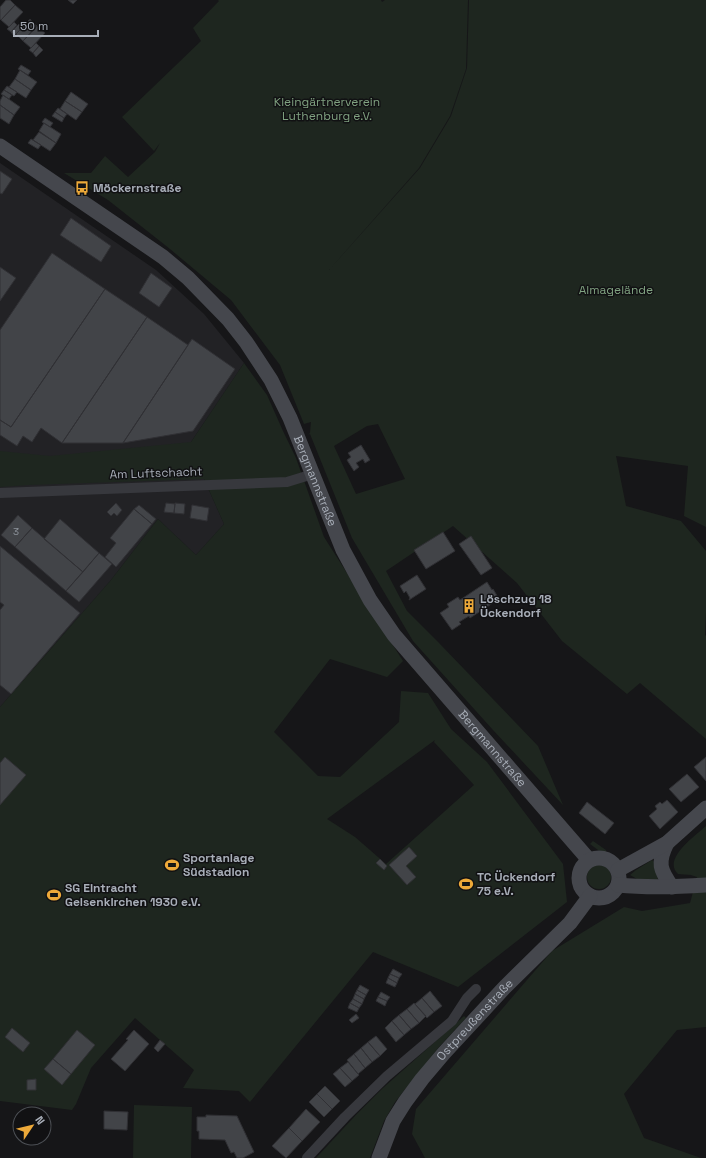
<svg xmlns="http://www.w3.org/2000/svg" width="706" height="1158" font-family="'Space Grotesk',sans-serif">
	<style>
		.built { fill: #222225 }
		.green { fill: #1e261f; fill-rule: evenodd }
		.building { fill: #424448; stroke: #303034 }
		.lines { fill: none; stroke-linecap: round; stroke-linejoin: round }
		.street { stroke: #37383d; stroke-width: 10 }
		.secondary { stroke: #45474d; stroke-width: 15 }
		.labels { text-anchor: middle; stroke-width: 3; stroke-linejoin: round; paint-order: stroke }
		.number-label { font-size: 10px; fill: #8e949c }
		.park-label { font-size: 12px; fill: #80a281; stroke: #111113 }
		.poi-label { font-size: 12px; font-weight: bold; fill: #a8aeb8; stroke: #111113; text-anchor: start }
		.street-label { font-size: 12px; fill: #a8aeb8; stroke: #111113 }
	</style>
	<rect width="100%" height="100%" fill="#161618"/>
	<path class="built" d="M0,163L156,270L204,314L244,363L191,442L204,479L224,524L196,555L158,519L111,580L0,707Z"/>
	<path class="green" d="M218,0H381L382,2L385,0H468L466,69L450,116L419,168L329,270L420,168L451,116L467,68L469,0H706V527L684,516L688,466L616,456L626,506L681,521L706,551V613L705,635L706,636V739L640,683L627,694L562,641L517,583L453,526L386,571L407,611L439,643L538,746L563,805L493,730L413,641L352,538L310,434L308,435L310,433L311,422L304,424L280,365L231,300L170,249L108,200L64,173H91L105,156L128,177L155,152L160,143L154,151L122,117L201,41L193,28L219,1ZM378,424L405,479L356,494L334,446L367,426Z
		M244,363L267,395L283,431L296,458L324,537L403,661L387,677L330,659L274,732L318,776L340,777L399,722L401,691L428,693L451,729L487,762L563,864L567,902L458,987L373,952L250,1102L239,1091L183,1088L194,1070L135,1018L91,1068L76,1104L72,1110L0,1101V707L111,580L158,519L196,555L224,524L204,479L29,485L0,487V451L50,456L191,442ZM435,740L434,742L474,785L386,864L355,837L327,819Z
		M706,826V1027L677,1030L624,1094L644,1138L701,1158H425L412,1134L416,1109L552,951L624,907L642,911L690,903L697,877L691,875L678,874C662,859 695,836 706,826Z
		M593,841L606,850V853L598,850L590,844Z
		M652,860L654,862L658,880L637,879L630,875L636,870Z
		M587 877a12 12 0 1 1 24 0a12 12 0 1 1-24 0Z
		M464,1016L466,1018L439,1047L395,1102L384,1121L370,1158H316L355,1116L383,1088Z
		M134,1105L192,1107L191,1158H133Z"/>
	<path class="building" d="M6,0H10L15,5L1,20L0,19V7Z
		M68,0H77L73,4Z
		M15,5L23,12L9,27L1,20Z
		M30,19L37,26L23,41L16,34Z
		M14,22L17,25L11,32L7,29Z
		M19,24L23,27L14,36L11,32Z
		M37,26L45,33L31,48L23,41Z
		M36,43L39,46L33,53L29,50Z
		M39,46L43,50L36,57L33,53Z
		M21,65L31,71L28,75L18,69Z
		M20,70L37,82L31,90L15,79Z
		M15,79L31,90L26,98L9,87Z
		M7,86L17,92L14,96L4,90Z
		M4,90L12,95L9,99L1,94Z
		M71,92L88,104L82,112L65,101Z
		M3,95L20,107L14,115L0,105V101Z
		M65,101L82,112L76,120L60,109Z
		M0,105L14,115L9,124L0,118Z
		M58,108L67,114L64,118L55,112Z
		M55,112L64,118L62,122L52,116Z
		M45,118L53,123L50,127L42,122Z
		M44,123L61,134L56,143L39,131Z
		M39,132L56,143L50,151L33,140Z
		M31,139L41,145L38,149L28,143Z
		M0,171L12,179L2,194L0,193Z
		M71,218L111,246L101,262L60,235Z
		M52,253L105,289L11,427L0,420V330Z
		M0,267L16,278L0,301Z
		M151,273L172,288L159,307L139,293Z
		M105,289L147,317L62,443L41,428L32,442L23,436L17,446L0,435V420L11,427Z
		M147,317L188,345L123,443H62Z
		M192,339L235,369L193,431L123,443Z
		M361,445L370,460L365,463L363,459L356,463L359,467L354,471L347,460L351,457L348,453Z
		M116,503L122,510L117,516L114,513L111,516L107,512Z
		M166,503L175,504L174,513L164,512Z
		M175,503L185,504L184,514L174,513Z
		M139,505L156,519L152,524L134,509Z
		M192,505L209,508L207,521L190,518Z
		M134,509L152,524L116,567L105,557L116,543L110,538Z
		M18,515L32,528L15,547L1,535Z
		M60,519L99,553L83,572L44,539Z
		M32,528L83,572L66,591L15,547Z
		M443,532L455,551L426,569L414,550Z
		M471,536L492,568L481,575L459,544Z
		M0,546L80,613L11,694L0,685V610L4,605L0,602Z
		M99,553L112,564L79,602L66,591Z
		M417,575L426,589L409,600L410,598L406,591L404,593L400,586Z
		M487,582L492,590L493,589L499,599L470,618L469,616L459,622L461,624L452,630L440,613L449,607L447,604L458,597L460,600Z
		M5,757L26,775L0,805V763Z
		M706,757V781L694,767Z
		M687,774L699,787L681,802L669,789Z
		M667,800L678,812L660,829L649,816L657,809L655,806L660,802L662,804Z
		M587,802L614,823L605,834L579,813Z
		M409,847L417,856L406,866L416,877L407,885L389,865Z
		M380,859L387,866L384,870L376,863Z
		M393,969L402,974L399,978L390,974Z
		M390,974L399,978L397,983L388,978Z
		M388,978L397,983L395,987L386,983Z
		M360,985L369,990L366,995L357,990Z
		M357,990L366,995L364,999L355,994Z
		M430,991L442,1006L434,1012L422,998Z
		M381,992L390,997L387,1001L378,997Z
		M355,994L364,999L362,1004L353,999Z
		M378,997L387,1001L385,1006L376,1001Z
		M422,998L434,1012L427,1018L415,1004Z
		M353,999L362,1004L359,1008L350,1003Z
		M350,1003L359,1008L357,1012L348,1008Z
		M414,1003L426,1016L419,1023L407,1009Z
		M407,1009L419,1023L411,1029L399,1015Z
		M356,1014L359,1018L352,1023L349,1020Z
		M399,1015L411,1029L404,1035L392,1021Z
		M392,1021L404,1035L396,1042L385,1028Z
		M12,1028L30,1043L23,1052L5,1037Z
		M77,1030L95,1045L71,1074L53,1059Z
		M134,1030L149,1044L125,1071L111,1059L128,1040L126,1039Z
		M376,1036L387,1049L380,1056L368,1042Z
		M160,1040L165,1044L158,1052L154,1048Z
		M368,1042L380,1056L372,1062L361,1048Z
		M361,1048L372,1062L365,1068L354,1054Z
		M354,1054L365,1068L358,1074L347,1060Z
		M53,1059L71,1074L62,1085L44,1069Z
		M348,1062L359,1075L352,1081L340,1068Z
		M340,1068L352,1081L345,1087L333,1074Z
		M36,1079V1090H27V1080Z
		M325,1086L340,1101L332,1109L317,1094Z
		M317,1094L332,1109L324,1117L309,1102Z
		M306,1109L320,1122L302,1141L289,1128Z
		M104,1111L128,1112L127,1130L104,1129Z
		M206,1115L237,1116L254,1152L243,1158H237L234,1152L231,1153L225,1140L199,1139V1131H197V1117H206Z
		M289,1128L302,1141L286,1158L272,1146Z"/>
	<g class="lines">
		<path class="street" d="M0,493L287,482L313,474
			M307,1158L345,1117L387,1076L452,1021L467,998L476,989"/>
		<g class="secondary">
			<path id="s1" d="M0,146L163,257L188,278L228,319L246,342L271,380L290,418L343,550L370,600L394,635L589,860"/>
			<path d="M667,843C657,863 660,870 672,887"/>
			<circle cx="599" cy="878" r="20"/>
			<path d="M618,870L667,843L706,808"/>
			<path d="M618,885C648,888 676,887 706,885"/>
			<path id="s2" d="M379,1158L393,1121L405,1102L422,1079L444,1053L504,988L570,923L590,896"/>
		</g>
	</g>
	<defs>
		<symbol id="bus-bare" viewBox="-9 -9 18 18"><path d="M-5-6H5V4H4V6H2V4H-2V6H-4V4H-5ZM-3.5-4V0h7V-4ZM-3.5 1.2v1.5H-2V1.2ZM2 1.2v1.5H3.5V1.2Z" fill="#eda939" stroke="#111113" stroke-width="2.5" paint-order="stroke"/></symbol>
		<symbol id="building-bare" viewBox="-9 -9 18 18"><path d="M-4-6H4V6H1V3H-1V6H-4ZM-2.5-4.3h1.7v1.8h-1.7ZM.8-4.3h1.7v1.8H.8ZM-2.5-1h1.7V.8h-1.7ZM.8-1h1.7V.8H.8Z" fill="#eda939" stroke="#111113" stroke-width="2.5" paint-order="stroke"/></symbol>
		<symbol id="stadium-bare" viewBox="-9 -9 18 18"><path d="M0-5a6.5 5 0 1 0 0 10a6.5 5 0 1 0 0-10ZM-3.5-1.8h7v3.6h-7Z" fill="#eda939" stroke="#111113" stroke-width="2.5" paint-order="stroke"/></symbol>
	</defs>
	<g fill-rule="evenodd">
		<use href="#bus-bare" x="72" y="178" width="20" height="20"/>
		<use href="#building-bare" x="459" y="596" width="20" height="20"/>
		<use href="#stadium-bare" x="162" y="855" width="20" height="20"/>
		<use href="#stadium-bare" x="456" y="874" width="20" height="20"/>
		<use href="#stadium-bare" x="44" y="885" width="20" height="20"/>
	</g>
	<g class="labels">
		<g class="number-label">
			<text x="16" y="535">3</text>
		</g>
		<g class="park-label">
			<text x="327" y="106">Kleingärtnerverein<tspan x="327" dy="14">Luthenburg e.V.</tspan></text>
			<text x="616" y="294">Almagelände</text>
		</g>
		<g class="poi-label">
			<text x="93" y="192">Möckernstraße</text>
			<text x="480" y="603">Löschzug 18<tspan x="480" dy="14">Ückendorf</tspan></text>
			<text x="183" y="862">Sportanlage<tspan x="183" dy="14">Südstadion</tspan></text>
			<text x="477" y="881">TC Ückendorf<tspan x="477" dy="14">75 e.V.</tspan></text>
			<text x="65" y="892">SG Eintracht<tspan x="65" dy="14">Gelsenkirchen 1930 e.V.</tspan></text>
		</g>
		<g class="street-label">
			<text transform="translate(156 473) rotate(-2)" y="4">Am Luftschacht</text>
			<text dy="4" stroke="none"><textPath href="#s1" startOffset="472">Bergmannstraße</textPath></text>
			<text dy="4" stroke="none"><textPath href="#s1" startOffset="796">Bergmannstraße</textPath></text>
			<text dy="4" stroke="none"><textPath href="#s2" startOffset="170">Ostpreußenstraße</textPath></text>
		</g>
	</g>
	<g transform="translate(32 1126) rotate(55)"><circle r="19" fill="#111113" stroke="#4d5055"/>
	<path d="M0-3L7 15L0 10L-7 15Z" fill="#eda939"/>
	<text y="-6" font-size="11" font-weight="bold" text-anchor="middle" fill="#a8aeb8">N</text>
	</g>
	<path d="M14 30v6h84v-6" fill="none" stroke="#a8aeb8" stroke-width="2"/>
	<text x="20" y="30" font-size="12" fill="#a8aeb8" stroke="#111113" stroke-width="3" paint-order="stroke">50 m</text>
</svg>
